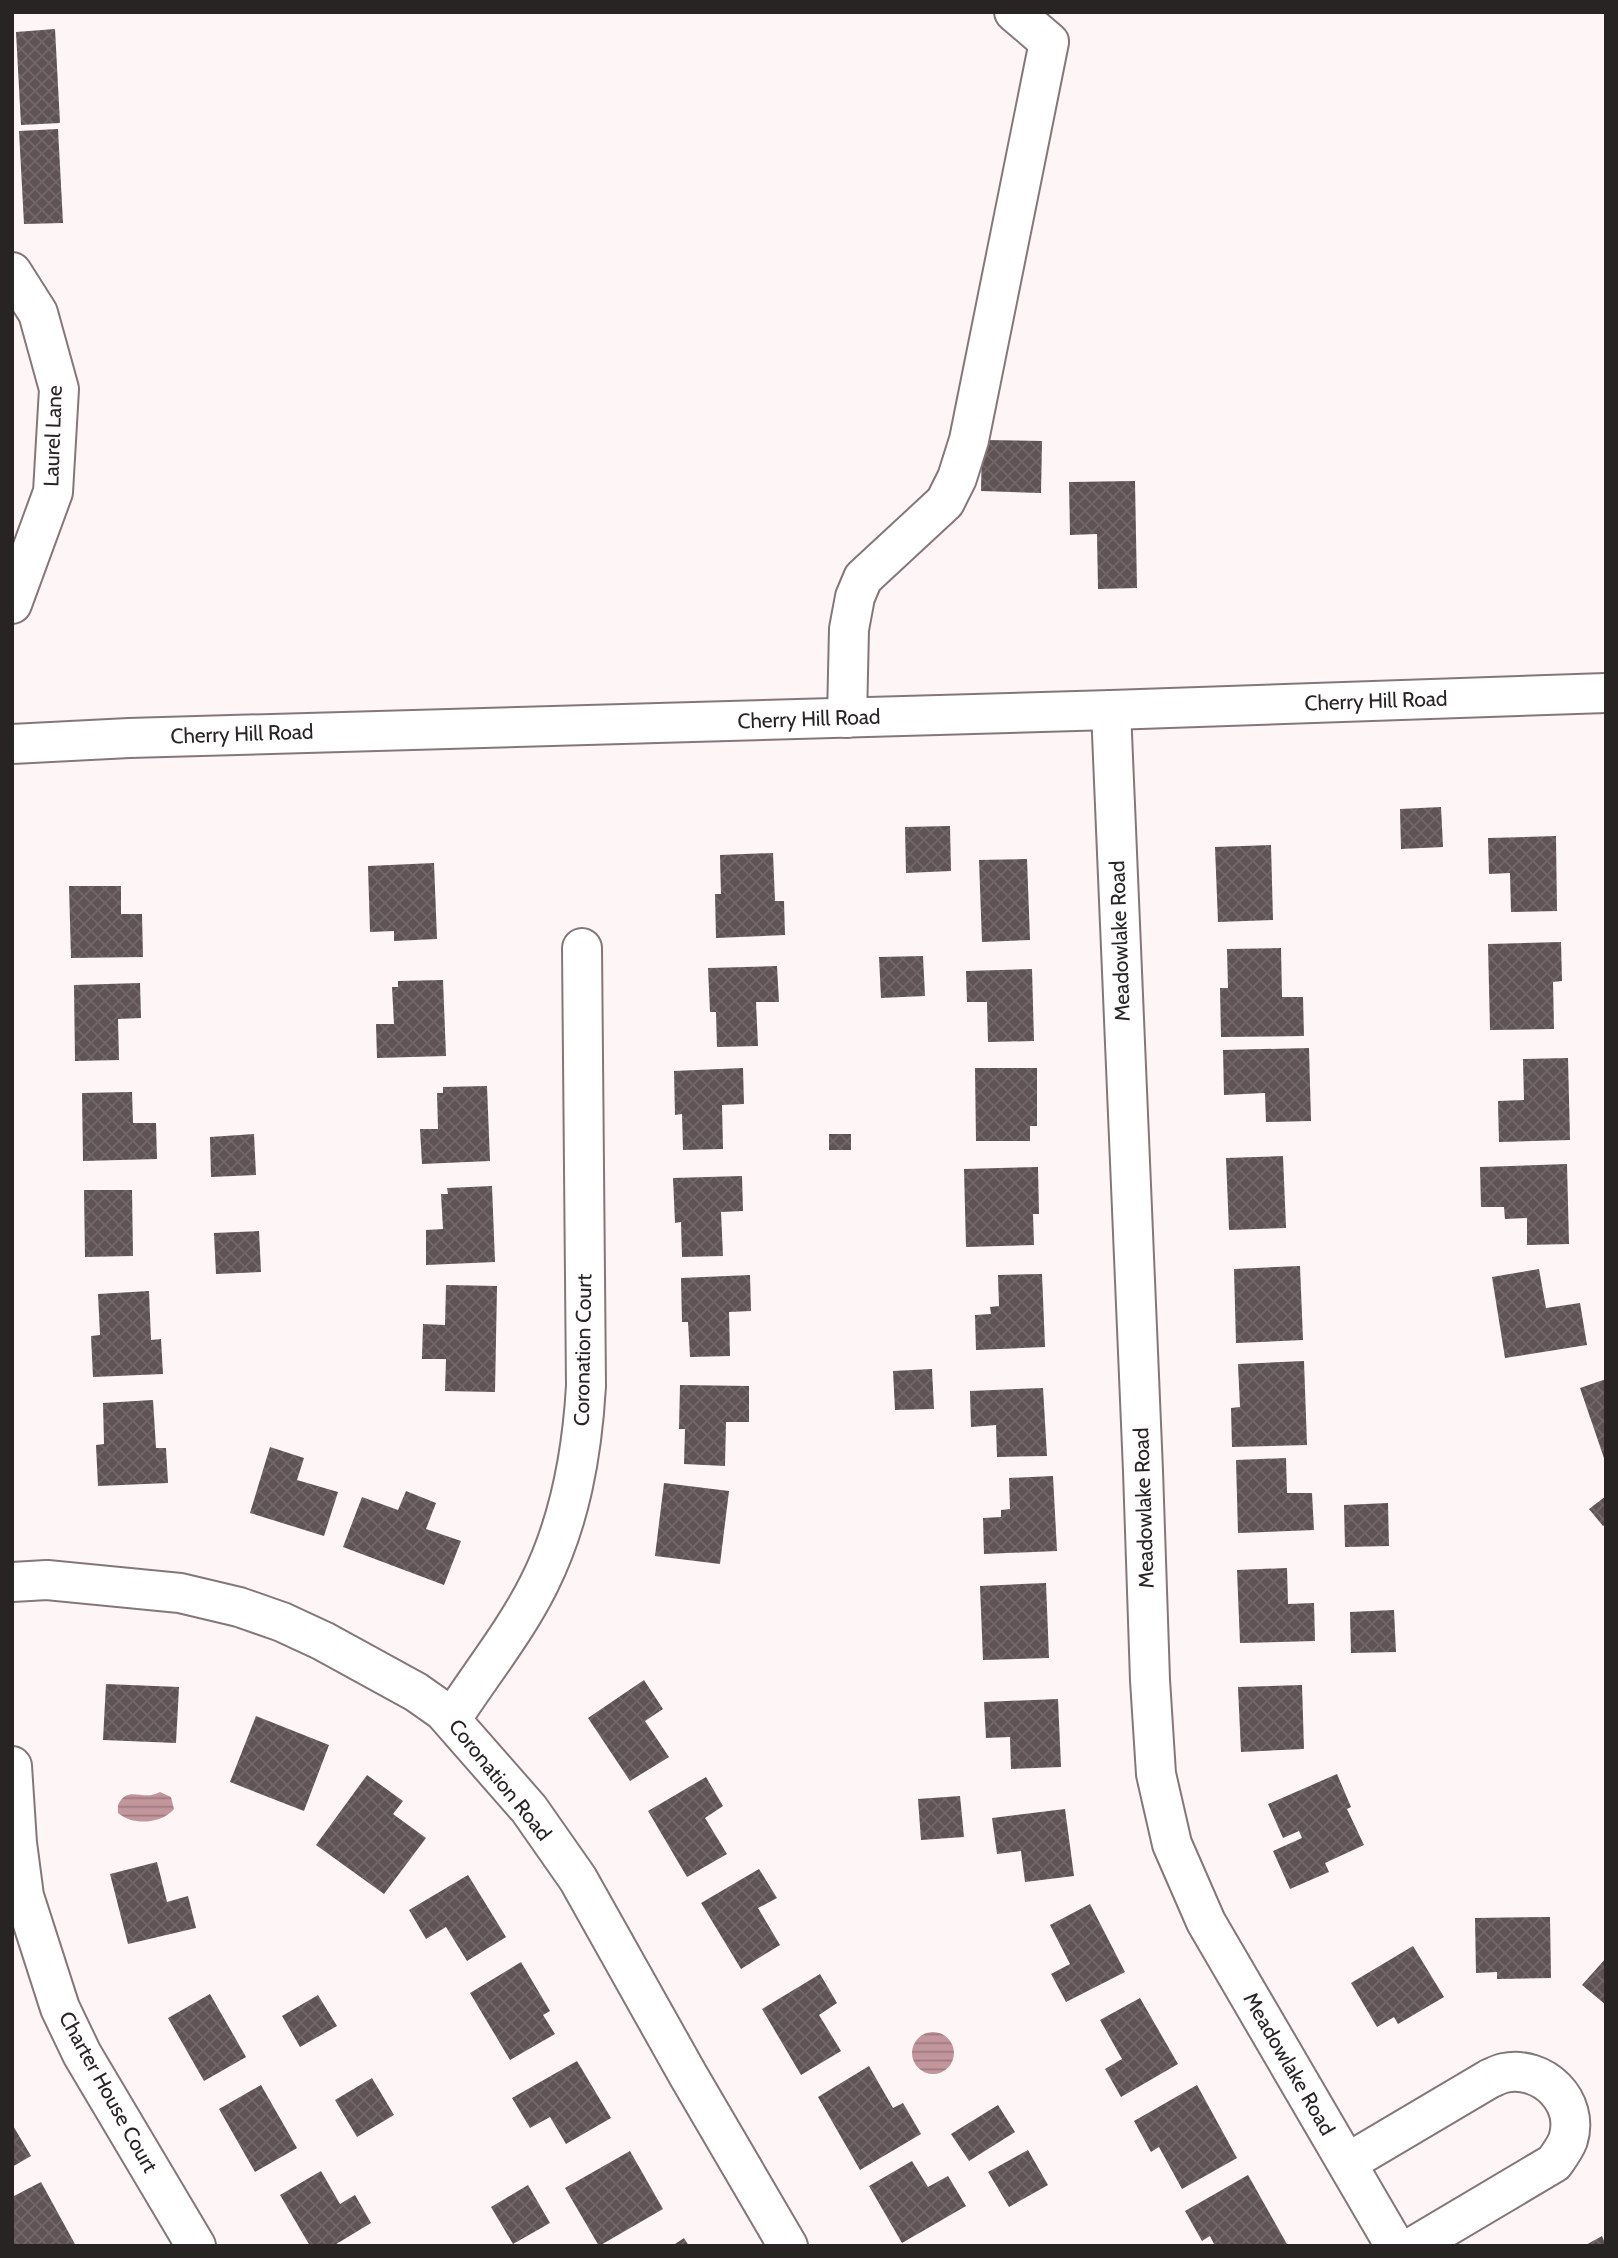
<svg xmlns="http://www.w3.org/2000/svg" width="1618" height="2258" font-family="Cabin,sans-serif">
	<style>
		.water { fill: url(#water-rules) }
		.building { fill: url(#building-cross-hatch) }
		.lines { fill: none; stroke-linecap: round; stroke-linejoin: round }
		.minor-casing { stroke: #847779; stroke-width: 42 }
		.major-casing { stroke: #847779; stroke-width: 42 }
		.minor { stroke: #fff; stroke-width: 38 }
		.major { stroke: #fff; stroke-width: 38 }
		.labels { text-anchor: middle; stroke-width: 7; stroke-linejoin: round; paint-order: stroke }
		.street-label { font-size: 21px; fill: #292424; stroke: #fff }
	</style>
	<defs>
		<pattern id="water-rules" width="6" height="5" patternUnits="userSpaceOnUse" patternTransform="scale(1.75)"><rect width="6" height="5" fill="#c2969c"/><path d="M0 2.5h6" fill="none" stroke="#9e7a7f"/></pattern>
		<pattern id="building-cross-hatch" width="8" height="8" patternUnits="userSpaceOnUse" patternTransform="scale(1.75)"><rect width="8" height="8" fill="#5f5354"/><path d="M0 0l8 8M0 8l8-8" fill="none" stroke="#726869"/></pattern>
	</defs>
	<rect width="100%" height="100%" fill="#fef5f6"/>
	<path class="water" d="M160,1792L171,1797L174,1809C161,1824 133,1826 118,1813V1805C128,1784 143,1802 160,1792Z
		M912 2053a21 21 0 1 1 42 0a21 21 0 1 1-42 0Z"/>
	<path class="building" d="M55,29L60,123L21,125L16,32Z
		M58,129L63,223L24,224L19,131Z
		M982,440L1042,441L1041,493L981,491Z
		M1135,481L1137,588L1098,589L1097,534L1070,535L1069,482Z
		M1441,807L1443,847L1401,849L1400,809Z
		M950,826L951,871L906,873L905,827Z
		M1556,836L1557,911L1511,912L1510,873L1489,874L1488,838Z
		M1271,845L1273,920L1218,922L1215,847Z
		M773,853L775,901H784L785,935L716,938L715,894H721L720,855Z
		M1027,859L1030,940L982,942L979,860Z
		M434,863L437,939L394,941V931L370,932L368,866Z
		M69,886H121V914H142L143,957L71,958Z
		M1561,942L1562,981L1553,982L1554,1029L1490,1030L1488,944Z
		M1281,948L1282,997H1303L1304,1036L1221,1037L1220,988H1228L1227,949Z
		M923,956L925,996L881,998L879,957Z
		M777,966L779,1002H756L758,1046L717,1047L716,1012H710L708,968Z
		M1032,969L1034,1041L988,1042L987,1002H967L966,971Z
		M443,980L446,1056L377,1058L376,1024H394L392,987H398V981Z
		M140,983L141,1018L118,1019L119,1060L75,1061L74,985Z
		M1309,1048L1311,1121L1266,1122L1265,1093L1224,1095L1223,1050Z
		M1568,1058L1570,1140L1499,1142L1498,1101L1524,1100L1523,1059Z
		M743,1068L744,1104L722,1105L723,1149L683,1150L682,1114L675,1115L674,1071Z
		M975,1068H1037V1126H1030V1141H976Z
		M487,1086L490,1161L422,1164L420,1129H438L437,1093H443V1087Z
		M132,1092L133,1123H156L157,1159L83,1161L82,1093Z
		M254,1134L256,1175L211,1177L210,1137Z
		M829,1134H851V1150H829Z
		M1283,1156L1286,1228L1229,1230L1226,1158Z
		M1567,1164L1569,1244L1527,1245V1218L1505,1219L1504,1207H1481L1480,1167Z
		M1038,1167L1039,1214H1033L1034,1245L966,1247L964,1169Z
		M742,1176L743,1211L721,1212L723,1256L682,1257L681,1222L675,1223L673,1178Z
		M492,1186L495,1262L426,1265V1230L443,1229L441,1194H448L447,1188Z
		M84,1190H132L133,1256L85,1257Z
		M259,1231L261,1272L216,1274L214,1233Z
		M1300,1266L1303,1340L1236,1343L1234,1269Z
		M1539,1269L1546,1308L1580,1303L1587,1345L1505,1358L1492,1277Z
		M1042,1274L1045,1347L976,1350L975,1315L991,1314L990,1307L999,1306L998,1275Z
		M750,1275L751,1311L729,1312L730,1356L690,1357L688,1322H682L681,1278Z
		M446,1285L497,1286L495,1392L445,1391L446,1359H422L423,1324L445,1325Z
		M149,1291L151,1340L161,1339L163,1374L93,1377L91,1336L100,1335L98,1294Z
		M1304,1361L1307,1445L1232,1447L1231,1408L1240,1407L1238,1364Z
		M932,1369L934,1409L895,1410L893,1371Z
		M1606,1379V1461H1605L1580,1388Z
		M680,1385L749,1386V1422H726L725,1466L684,1464L685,1429H679Z
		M1043,1388L1047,1456L997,1457L996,1425L971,1427L970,1391Z
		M153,1400L156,1448H166L168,1483L98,1486L96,1445L104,1444L103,1403Z
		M270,1447L304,1458L297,1480L338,1492L324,1536L250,1513Z
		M1286,1458L1287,1493H1312L1314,1530L1238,1533L1236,1460Z
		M1053,1476L1057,1551L984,1554L983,1518L1001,1517V1510L1010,1509L1009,1478Z
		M664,1483L729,1491L720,1564L655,1556Z
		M406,1491L436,1503L426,1529L461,1541L444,1585L343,1547L362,1497L398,1510Z
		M1606,1496V1524L1603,1526L1589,1509Z
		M1388,1503L1389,1546L1345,1547L1344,1505Z
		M1287,1568L1288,1604L1314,1603L1315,1641L1240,1643L1237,1570Z
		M1046,1583L1049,1658L983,1660L980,1586Z
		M1394,1610L1396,1652L1351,1653L1350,1612Z
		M644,1680L663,1709L645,1721L669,1757L630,1781L588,1718Z
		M106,1684L179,1687L176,1743L103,1740Z
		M1302,1685L1304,1749L1241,1752L1238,1687Z
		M1058,1699L1061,1767L1011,1769L1010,1737L986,1738L984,1702Z
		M256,1716L329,1745L304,1811L230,1782Z
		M1337,1774L1351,1807L1347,1809L1364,1845L1325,1863L1329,1872L1290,1889L1273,1851L1302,1838L1299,1831L1283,1838L1268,1804Z
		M367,1775L403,1801L393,1814L426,1838L384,1894L316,1845Z
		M706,1777L723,1806L705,1818L727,1854L687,1877L648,1811Z
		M960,1796L964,1837L921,1840L918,1799Z
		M1065,1809L1074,1876L1025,1882L1021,1851L997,1854L992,1818Z
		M157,1862L167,1902L188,1896L196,1928L128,1944L110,1874Z
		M759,1869L777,1898L758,1908L780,1945L741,1969L701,1903Z
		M468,1875L506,1937L467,1961L446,1927L426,1939L409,1910Z
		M1090,1904L1125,1972L1066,2002L1051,1974L1070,1964L1050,1925Z
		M1550,1917L1551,1978L1497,1979V1972L1476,1973L1475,1918Z
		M1413,1946L1444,1997L1398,2024L1394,2017L1377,2027L1351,1983Z
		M1606,1958V2005L1582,1985Z
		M521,1962L550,2011L543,2015L555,2034L510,2060L470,1993Z
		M820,1974L837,2003L819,2015L841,2051L801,2075L762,2009Z
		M210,1994L246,2057L204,2081L168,2018Z
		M318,1995L337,2026L300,2047L282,2016Z
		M1140,1998L1178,2064L1121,2097L1105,2069L1122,2059L1100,2020Z
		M577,2061L611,2118L566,2144L550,2117L530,2128L512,2098Z
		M869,2066L893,2108L903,2103L921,2134L860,2170L818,2097Z
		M372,2078L394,2115L357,2137L335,2100Z
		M261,2085L297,2148L255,2172L219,2109Z
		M1197,2085L1237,2158L1182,2189L1159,2147L1151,2152L1134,2121Z
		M998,2105L1015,2132L969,2161L951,2134Z
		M12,2124L31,2156L12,2167Z
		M1028,2150L1048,2185L1009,2207L988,2172Z
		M630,2151L663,2209L599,2246L565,2188Z
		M912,2161L928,2187L948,2176L966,2206L902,2243L869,2186Z
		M321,2171L340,2204L355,2195L371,2223L333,2246H310L280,2195Z
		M1248,2175L1288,2246H1215L1210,2236L1202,2241L1185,2211Z
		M41,2182L76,2246H12V2197Z
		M528,2185L550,2223L513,2244L491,2207Z
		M1602,2236L1606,2246H1584Z
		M684,2238L689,2246H672Z"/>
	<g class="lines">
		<defs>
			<path id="minor" d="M12,272L38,313L59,389L53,492L12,604
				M1111,710L1143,1471L1150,1680L1156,1774L1172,1844L1206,1922L1395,2246
				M847,718L849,629L855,597L863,578L945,502L957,478L969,440L1049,42L1014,12
				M12,1582L47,1580L180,1593L239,1607L282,1622L323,1641L416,1692L443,1711L529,1809L578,1879L688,2075L788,2246
				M451,1720C480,1675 515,1632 539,1584C570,1522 582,1455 586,1386L582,948
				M12,1766L17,1843L24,1896L60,2008L82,2054L196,2246
				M1347,2163L1489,2079C1494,2077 1499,2074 1504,2073C1543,2065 1580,2101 1568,2140C1565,2148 1559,2156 1554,2163L1414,2246"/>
			<path id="major" d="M12,744L129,738L1111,710L1606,693"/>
		</defs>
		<use href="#minor" class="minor-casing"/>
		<use href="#major" class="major-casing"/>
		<use href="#minor" class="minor"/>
		<use href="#major" class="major"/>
	</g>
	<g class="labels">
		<g class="street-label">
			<text transform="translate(53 436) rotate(-88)" y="7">Laurel Lane</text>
			<text transform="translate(1376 701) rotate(-2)" y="7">Cherry Hill Road</text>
			<text transform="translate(809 719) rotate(-2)" y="7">Cherry Hill Road</text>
			<text transform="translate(242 734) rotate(-2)" y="7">Cherry Hill Road</text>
			<text transform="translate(1120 941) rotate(-92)" y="7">Meadowlake Road</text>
			<text transform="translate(583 1350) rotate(-89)" y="7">Coronation Court</text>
			<text transform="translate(1144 1508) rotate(-92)" y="7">Meadowlake Road</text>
			<text transform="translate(500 1780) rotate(51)" y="7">Coronation Road</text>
			<text transform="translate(1289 2064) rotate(60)" y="7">Meadowlake Road</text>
			<text transform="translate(108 2092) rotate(61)" y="7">Charter House Court</text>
		</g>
	</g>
	<rect width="1618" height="2258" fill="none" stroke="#292424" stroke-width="28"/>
</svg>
